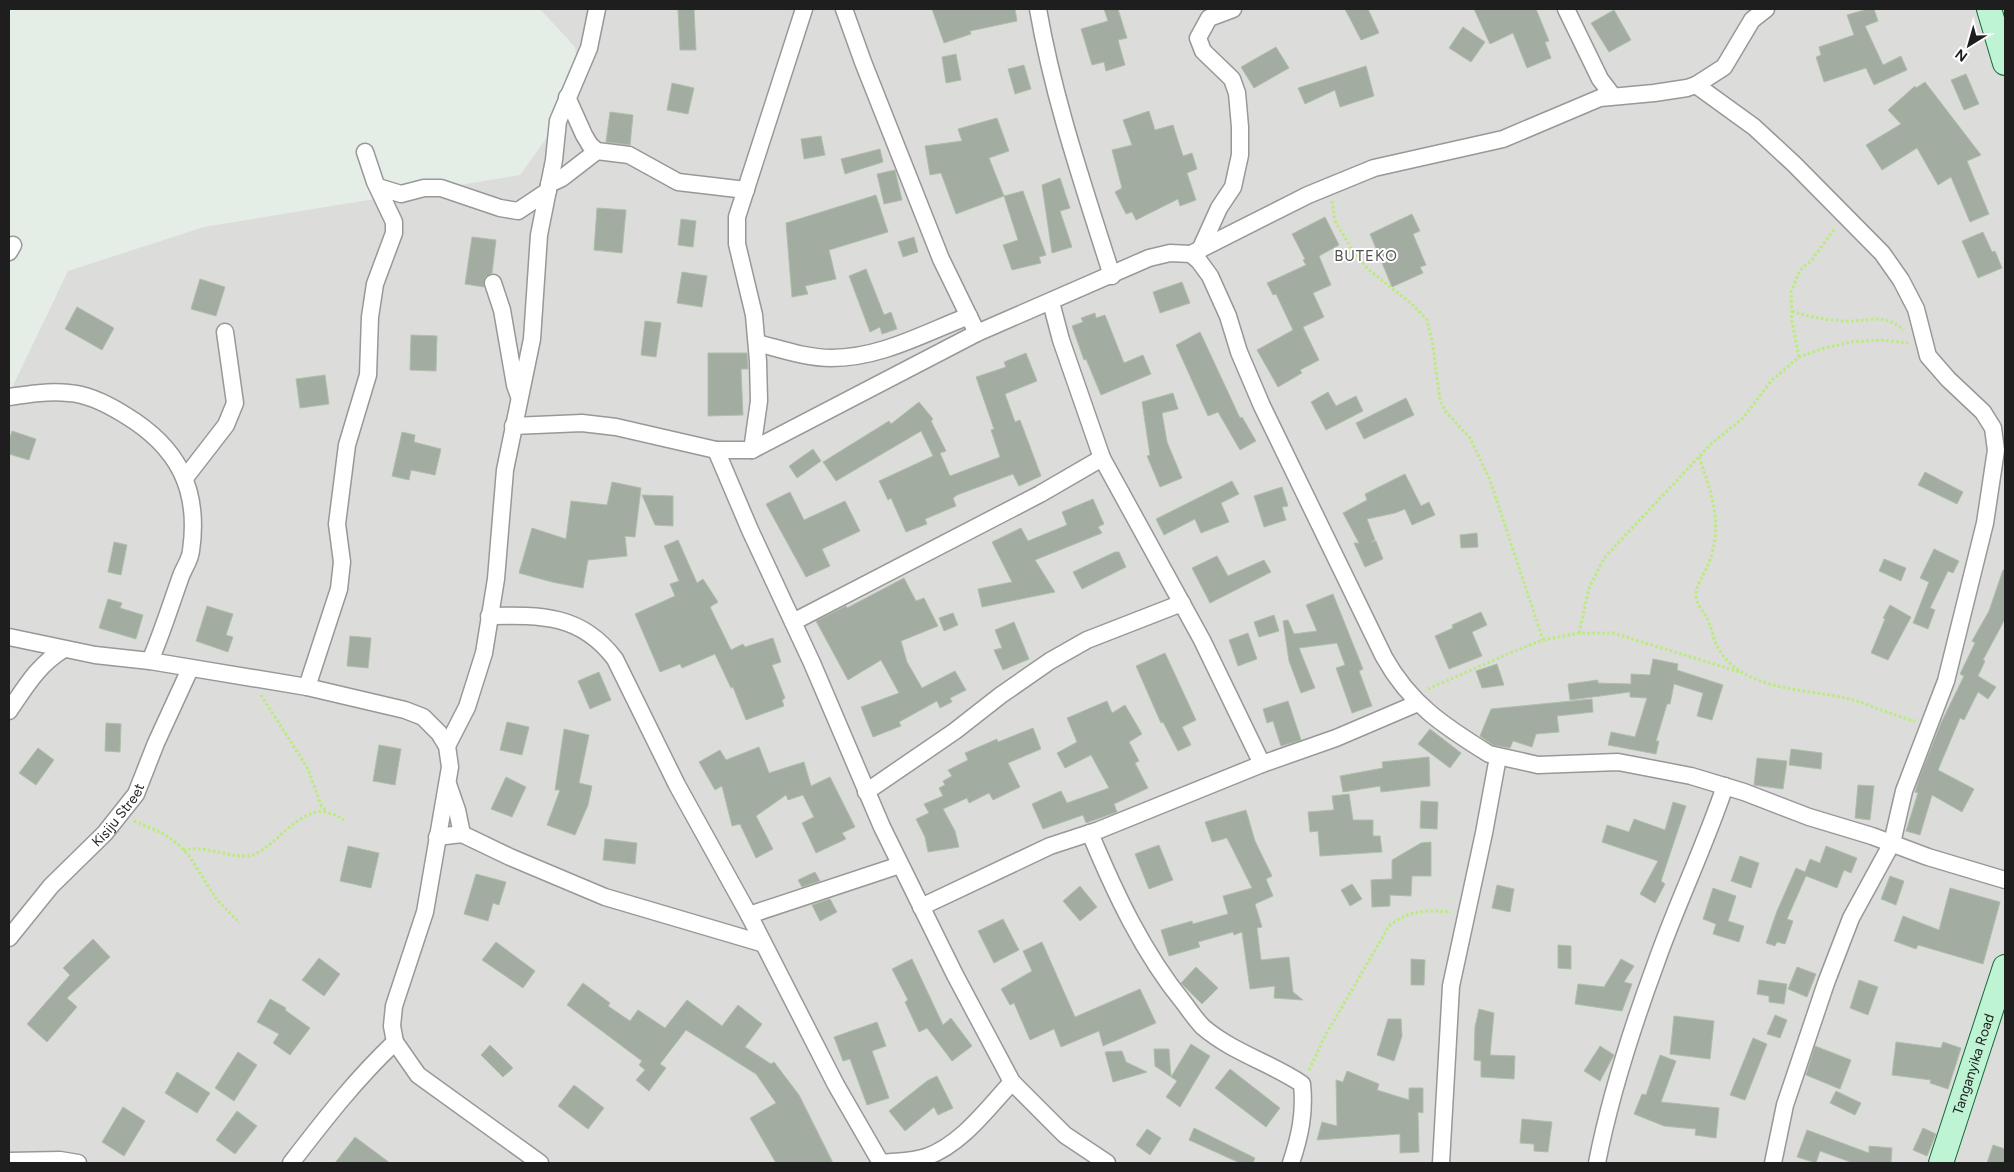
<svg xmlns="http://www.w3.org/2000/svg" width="2014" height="1172" font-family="Figtree,sans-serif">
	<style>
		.residential { fill: #dcdcdb }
		.building { fill: #a3aca1; stroke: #aebfa9 }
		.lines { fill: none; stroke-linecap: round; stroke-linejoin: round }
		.street-casing { stroke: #989898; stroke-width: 19 }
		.secondary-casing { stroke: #0f6b39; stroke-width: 26 }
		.path { stroke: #b9ec78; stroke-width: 3; stroke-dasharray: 2.5 2.5; stroke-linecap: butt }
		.street { stroke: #fff; stroke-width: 16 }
		.secondary { stroke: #bef3d3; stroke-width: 24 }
		.labels { text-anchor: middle; stroke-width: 4; stroke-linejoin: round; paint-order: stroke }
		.street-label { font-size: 14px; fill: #1e1e1e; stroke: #fff }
		.neighbourhood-label { font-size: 15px; letter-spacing: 1px; fill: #515151; stroke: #fff }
	</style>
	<rect width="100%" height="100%" fill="#e5eee6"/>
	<path class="residential" d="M540,9H2005V1163H9V394L68,271L204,227L520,175L581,90L575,47Z"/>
	<path class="building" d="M678,9H694L696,50H680Z
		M932,9H1015L1017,21L970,31L971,34L944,43Z
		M1104,9H1118L1127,38L1118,40L1125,65L1106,71L1104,62L1092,65L1081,29L1108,21Z
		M1345,9H1368L1379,33L1361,40Z
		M1474,9H1536L1549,41L1545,42L1551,58L1527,68L1513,33L1490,44Z
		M1868,9H1874L1878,21L1865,26L1883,65L1901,56L1907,70L1874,85L1866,68L1824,82L1816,57L1821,55L1819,47L1854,35L1847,15Z
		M1614,10L1631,40L1609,52L1591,23Z
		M1463,27L1485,42L1471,62L1449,48Z
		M1276,47L1289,68L1254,88L1241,67Z
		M956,54L961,80L946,83L942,57Z
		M1024,65L1031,89L1015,94L1008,69Z
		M1366,66L1374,96L1340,107L1335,90L1305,104L1298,88Z
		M1966,74L1979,104L1964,110L1951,80Z
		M1925,82L1981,155L1967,161L1989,214L1970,222L1951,177L1938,185L1917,148L1882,170L1866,145L1901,124L1888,110L1915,86L1916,88Z
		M672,83L694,88L688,114L667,110Z
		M1149,111L1155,130L1173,125L1183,156L1192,153L1197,169L1187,173L1196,200L1180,206L1178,199L1136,220L1132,212L1126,214L1115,192L1122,188L1112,150L1132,145L1123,120Z
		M610,112L633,115L630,145L606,142Z
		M997,118L1009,151L989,158L1004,196L956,214L941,173L930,175L925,146L962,141L958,129Z
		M821,136L825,155L804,159L801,139Z
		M880,149L883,162L845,174L841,159Z
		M895,170L902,200L884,204L877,174Z
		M1060,178L1070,208L1060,211L1072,247L1052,253L1042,185Z
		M1023,191L1046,255L1039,257L1041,263L1012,270L1003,245L1018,240L1004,196Z
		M876,195L888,232L829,250L836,279L805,286L808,294L792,297L786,223Z
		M597,208L626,210L622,253L594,250Z
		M1412,214L1420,231L1413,234L1426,265L1420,267L1423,273L1392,287L1370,234Z
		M1325,217L1339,245L1319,256L1331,285L1313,293L1324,317L1303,327L1319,360L1300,370L1302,373L1278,387L1257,350L1293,330L1276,294L1273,295L1267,283L1306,265L1303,260L1305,259L1292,234Z
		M681,219L696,221L693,247L678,245Z
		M1983,232L1992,252L1995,251L2002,268L1978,278L1962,241Z
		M472,237L496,240L492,273L485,277L484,287L465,284Z
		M914,237L918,252L903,257L898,242Z
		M866,269L884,315L891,312L897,329L882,334L880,327L870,332L849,276Z
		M682,272L707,276L702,307L677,303Z
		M200,279L225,287L216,316L191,309Z
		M1182,282L1190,303L1160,313L1153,292Z
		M77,307L114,328L102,350L65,329Z
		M1095,313L1096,318L1105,315L1124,363L1143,355L1151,374L1101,395L1086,359L1084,360L1072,326L1083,322L1081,318Z
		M645,321L661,323L656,357L641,355Z
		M1200,332L1240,418L1242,417L1256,441L1240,450L1218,412L1208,416L1176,345Z
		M411,335L437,336L436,371L410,370Z
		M708,353H747L748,369H741L743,415L708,416Z
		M1026,353L1037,381L1005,394L1015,422L1020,420L1041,476L1019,486L1013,474L957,495L953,498L956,506L925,519L927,524L906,532L891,498L888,500L879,481L933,456L921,431L836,481L823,462L889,421L891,424L919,402L933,419L931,421L946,451L940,453L950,476L1000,457L991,430L994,429L976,377L1006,367L1004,362Z
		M325,375L329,404L300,408L296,379Z
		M1328,392L1336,406L1356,396L1363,411L1326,430L1311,402Z
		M1173,393L1178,409L1162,413L1167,442L1182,478L1160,487L1147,456L1150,455L1142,402Z
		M1406,398L1414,415L1364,439L1356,423Z
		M12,431L36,439L29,460L9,454V440Z
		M402,432L415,435L414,442L441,449L435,475L411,470L409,480L392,476Z
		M813,449L821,461L797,478L789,466Z
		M1925,472L1963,492L1957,504L1918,485Z
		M1405,474L1421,506L1429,502L1435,515L1412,525L1405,509L1395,513L1367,519L1375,540L1371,542L1376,541L1383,559L1365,567L1354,543H1359L1343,513L1367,500L1365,494Z
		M1232,481L1239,494L1221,503L1229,522L1201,533L1195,519L1164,535L1156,519Z
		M612,482L641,488L635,537L625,536L627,556L588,560L583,588L552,582L519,573L532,528L566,539L571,501L607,505Z
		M1282,487L1288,506L1282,507L1286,520L1264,527L1254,496Z
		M790,492L804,520L845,501L860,531L822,549L830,566L806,577L766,504Z
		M642,495L673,496V526L655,525Z
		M1093,499L1104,524L1098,527L1102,533L1035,560L1055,592L982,607L978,589L1012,582L992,542L1021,528L1028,541L1067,525L1062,512Z
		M1477,533L1478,547L1461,548L1460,535Z
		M678,540L697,583L703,579L718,602L710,607L731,650L743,644L745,647L773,638L781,662L772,665L785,698L782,700L784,706L746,720L733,687L731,688L715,654L682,668L680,664L660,672L635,614L675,596L670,584L679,581L664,546Z
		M114,542L127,545L121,575L108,572Z
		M1934,549L1959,561L1953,573L1948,571L1930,608L1935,610L1928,629L1913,623L1929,582L1920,578Z
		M1115,552H1119L1126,567L1082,589L1073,572Z
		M1217,556L1228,576L1264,560L1271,572L1210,603L1192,568Z
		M1884,559L1906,568L1901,581L1879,571Z
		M2003,570H2005V619L1983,660L1985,661L1978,676L1996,687L1988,699L1978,692L1964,720L1960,718L1938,770L1974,789L1962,812L1932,795L1920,835L1906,831L1918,793L1915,792L1920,776L1941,723L1964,676L1960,674L1975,643L1972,641L1989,611Z
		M904,578L916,601L924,598L938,626L901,641L907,662L922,688L955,671L966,690L950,698L952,702L940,708L937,701L899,722L901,726L873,737L861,707L899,693L881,660L848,680L816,621L846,606L847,608Z
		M1333,594L1363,669L1359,671L1372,706L1352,713L1336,668L1345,665L1337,643L1299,648L1315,688L1301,693L1289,661L1283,621L1288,620L1294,634L1317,631L1306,605Z
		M108,599L122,603L120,608L143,615L136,639L99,628Z
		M1890,605L1911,617L1888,660L1871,653L1885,619L1883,618Z
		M207,606L233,614L226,635L233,637L228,652L196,641Z
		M1481,612L1487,625L1472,632L1482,656L1449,669L1435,636L1453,628L1452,625Z
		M953,613L958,625L944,631L939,618Z
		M1274,615L1279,631L1259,637L1254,622Z
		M1014,622L1029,659L1003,670L994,650L1002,648L995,630Z
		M1248,633L1257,659L1238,666L1229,640Z
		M350,636L371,638L368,668L347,666Z
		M1165,653L1196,720L1182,727L1191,745L1178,751L1163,722L1161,723L1136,666Z
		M1653,659L1678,664L1677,670L1723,685L1712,720L1697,716L1703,693L1674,684L1670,704H1667L1656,741H1659L1656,754L1608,745L1611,732L1635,737L1647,698L1630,697V692L1570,700L1568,684L1598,680V683L1631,684V674L1650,675Z
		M1497,664L1504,685L1482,688L1476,671Z
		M599,672L611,700L590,709L578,681Z
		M1592,699L1593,712L1557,716L1559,732L1536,734L1532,747L1513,741L1510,748L1493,745L1480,736L1491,709Z
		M1107,701L1112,713L1125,705L1142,734L1129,742L1139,761L1135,763L1148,788L1114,804L1117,812L1086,823L1083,815L1043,829L1032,804L1061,791L1067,803L1109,788L1091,755L1065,768L1057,753L1077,742L1067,718Z
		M1288,701L1301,740L1281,746L1273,721L1267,723L1263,709Z
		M507,722L529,727L522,755L500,750Z
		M106,723L121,724L120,752L105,751Z
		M1033,728L1041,749L1008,763L1020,787L993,800L989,793L969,803L967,798L943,809L955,831L959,847L928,852L925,837L916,819L929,813L924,804L943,796L939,788L945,785L943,781L952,776L948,770L968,760L965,753L997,739L998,742Z
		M564,729L589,735L579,783L592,786L588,805L575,835L547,825L560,790H555Z
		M1430,729L1461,753L1450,768L1418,744Z
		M379,745L401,749L395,785L373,781Z
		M759,747L769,773L804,762L811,786L830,777L855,827L842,833L846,839L816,853L802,823L814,817L803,795L788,800L786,795L756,816L773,849L756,858L740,824L732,826L722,786L715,790L699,762L720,750L726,760Z
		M38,748L54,760L36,785L19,773Z
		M1791,749L1822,753L1821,769L1789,765Z
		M1429,757L1430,786L1381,792L1380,786L1343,792L1340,776L1383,768L1382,762Z
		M1757,758L1787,761L1783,789L1754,785Z
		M506,777L526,787L512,817L491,809Z
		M1858,785L1874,786L1870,820L1855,818Z
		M1349,794L1353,820H1373V836H1380L1382,852L1320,856L1318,831L1310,832L1308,812L1334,810L1332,796Z
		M1421,801L1438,802L1437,829L1420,828Z
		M1673,802L1686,806L1661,881L1665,884L1655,903L1640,894L1658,861L1602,842L1607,825L1629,832L1634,819L1665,830Z
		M1246,810L1255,841L1272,876L1266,879L1273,896L1255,904L1262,927L1257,928L1261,960L1289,957L1293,992L1303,1000L1274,998L1275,986L1250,989L1242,932L1234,935L1233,932L1198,942L1200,947L1169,956L1161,930L1192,921L1193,924L1228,914L1223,896L1252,888L1227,838L1212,842L1205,822Z
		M605,839L637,843L635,864L603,860Z
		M1431,842V876H1412L1411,896L1390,895V906L1372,907L1371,880L1392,879V860L1421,843Z
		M1159,845L1173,880L1149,889L1135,854Z
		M348,846L379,853L371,888L340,881Z
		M1826,846L1857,858L1851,873L1844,870L1837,888L1806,876L1787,919L1793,921L1785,944L1777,942L1775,946L1766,943L1777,911L1796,868L1805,872L1810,859L1820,863Z
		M1740,856L1759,863L1751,888L1731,881Z
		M815,872L820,881L802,887L798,880Z
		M476,874L506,882L499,905L493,903L488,921L464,914Z
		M1890,876L1904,881L1896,905L1881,899Z
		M1352,884L1362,899L1350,906L1341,890Z
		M1497,885L1514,889L1510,912L1492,908Z
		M1080,886L1097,907L1080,921L1063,901Z
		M1713,888L1736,896L1728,921L1744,926L1739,942L1713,934L1716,924L1703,919Z
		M1950,888L2000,902L1983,964L1918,945L1916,949L1894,941L1903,916L1939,930Z
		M830,899L837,912L820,921L812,905Z
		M1003,919L1019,950L994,963L978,931Z
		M93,939L110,957L67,998L77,1007L47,1042L27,1024L70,975L63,968Z
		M496,942L535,971L523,988L482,960Z
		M1042,942L1075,1017L1140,989L1156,1023L1103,1046L1099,1031L1061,1047L1054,1029L1030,1040L1014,1003L1010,1005L1001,989L1032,971L1023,951Z
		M1558,945L1571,946V969L1558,968Z
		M319,958L340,974L324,996L302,980Z
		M912,959L943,1025L951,1018L972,1046L952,1061L927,1028L919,1032L905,1002L908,1000L892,969Z
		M1411,959L1425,960L1424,985H1411Z
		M1621,959L1634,966L1624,982L1632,984L1622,1011L1575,1004L1578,984L1604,987Z
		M1196,967L1218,988L1202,1004L1181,983Z
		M1797,967L1816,974L1807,997L1788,989Z
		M1759,980L1787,984L1784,1004L1769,1002V996L1757,994Z
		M1859,980L1878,987L1868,1015L1850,1008Z
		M583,983L610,1003L608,1006L630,1021L638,1010L665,1028L687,1000L722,1026L738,1005L762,1024L745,1047L771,1064L774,1062L799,1095L833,1163H776L750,1118L776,1103L756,1074L686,1030L660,1064L666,1068L649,1091L636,1080L645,1070L639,1065L642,1061L567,1005Z
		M270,999L286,1008L285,1010L310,1028L290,1055L273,1043L279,1034L257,1022Z
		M1479,1009L1494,1013L1490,1055L1515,1056L1514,1079L1481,1077V1061L1474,1060L1475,1027Z
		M1775,1015L1787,1020L1780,1038L1767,1034Z
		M1674,1016L1714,1021L1710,1059L1670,1054Z
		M1388,1019H1401L1402,1036L1394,1061L1377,1055Z
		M877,1022L886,1046L872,1051L889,1098L867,1105L850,1059L843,1061L834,1037Z
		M1753,1038L1767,1044L1745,1100L1730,1095Z
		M1896,1042L1941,1048L1943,1042L1961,1048L1948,1089L1930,1083L1931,1080L1892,1075Z
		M1191,1044L1210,1056L1180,1107L1166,1097L1177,1081L1155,1066L1154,1049H1169L1171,1077Z
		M490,1045L513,1068L503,1077L481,1055Z
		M1600,1046L1614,1055L1600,1081L1584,1071Z
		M1815,1046L1851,1060L1840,1089L1806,1075Z
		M1122,1051L1126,1062L1147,1072L1113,1082L1105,1052Z
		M238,1052L257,1065L234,1101L215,1088Z
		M1660,1055L1676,1061L1661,1102L1719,1108L1716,1138L1695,1135L1696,1129L1664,1126L1634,1114L1642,1094L1646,1095Z
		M1230,1069L1280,1108L1266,1127L1215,1088Z
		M1347,1071L1379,1084L1377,1090L1409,1100V1088H1423V1113L1418,1112L1419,1152L1400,1153V1134L1317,1140L1322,1122L1337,1126L1336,1080L1343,1082Z
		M177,1072L210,1093L197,1113L165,1093Z
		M937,1076L953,1108L938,1115L934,1107L905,1131L889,1111L927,1081Z
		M574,1085L604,1108L588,1129L558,1106Z
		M1836,1091L1861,1103L1855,1115L1830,1103Z
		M123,1107L145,1121L124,1156L102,1142Z
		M237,1111L257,1126L235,1154L216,1140Z
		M1522,1119L1552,1122L1548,1152L1534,1151V1144L1520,1143Z
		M1194,1128L1255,1158L1253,1163H1240L1189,1140Z
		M1923,1128L1936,1134L1927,1156L1913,1150Z
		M1147,1129L1161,1138L1150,1155L1136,1145Z
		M1807,1130L1869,1153V1146L1892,1148L1891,1163H1853L1820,1151L1816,1163L1797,1157Z
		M355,1137L390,1163H335Z
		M1993,1145L2005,1149V1163H1987Z"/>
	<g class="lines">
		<defs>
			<g id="street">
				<path d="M844,9L863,62L941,259L977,333"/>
				<path d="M1038,9C1054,101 1084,187 1112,276"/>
				<path d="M1566,9L1600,79L1613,96"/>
				<path d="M1696,85L1754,127L1794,164L1882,253L1901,280L1916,309L1928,356L1948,379L1983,412L1993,428L1996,450L1985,523L1946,681L1904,791L1892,843L1851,918L1826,983L1785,1105L1773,1163"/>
				<path d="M567,97L584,135L590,145L597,151L629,155L678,182L746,190"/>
				<path d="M549,184L562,178L597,151"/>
				<path d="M378,187L401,194L424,188H441L500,208L518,211L548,191"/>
				<path d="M1200,250L1219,208L1233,187L1240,155V127L1237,93L1232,79L1203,51L1198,38L1209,18L1233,9"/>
				<path d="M9,252L13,245"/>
				<path d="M1191,254L1308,195L1374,168L1503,139L1600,98L1654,93L1687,88L1696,85L1724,67L1752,20L1766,9"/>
				<path d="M493,283L502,310L515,385L519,396"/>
				<path d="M1051,302L1061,340L1102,458L1202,640L1262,764"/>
				<path d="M757,343C781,349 806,358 831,358C881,358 924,333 969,316"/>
				<path d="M9,397C29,394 49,391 69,393C88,394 109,405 125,415C178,447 200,489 191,551C190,560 184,568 181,576C171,604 162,633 150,661"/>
				<path d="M513,426L582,423L616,427L716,450H752L977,333L1149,258L1170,253L1191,254L1199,261L1210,276L1228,316L1239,352L1262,406L1384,657C1410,704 1444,726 1489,754L1538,765L1618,762L1691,776L1744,792L1809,817L1872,836L1928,857L2005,880"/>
				<path d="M716,450L750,530L812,663L882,827L955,975L1012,1082L1065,1135L1107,1163"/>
				<path d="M752,450L759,401L758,361L754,315L737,244V217L804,9"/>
				<path d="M185,478L226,425L235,403L225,332"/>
				<path d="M489,616C541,615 581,614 615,659L677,785L749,915L836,1085L881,1163"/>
				<path d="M793,622L1040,494L1102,458"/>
				<path d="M9,637L95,655L150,661L307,687L405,710L423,717L439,733L447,746L450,767L425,912L394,1006L392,1026L395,1042L418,1075L540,1163"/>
				<path d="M307,687L339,589L342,562L337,524L347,445L368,375L370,317L375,284L394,233V222L375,182L365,152"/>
				<path d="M9,711C26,686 38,665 64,649"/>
				<path d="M447,746L467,707L484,653L496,579L505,470L532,339L539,235L554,160L558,121L589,48L597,9"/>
				<path d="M448,784L457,810L462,834"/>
				<path d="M866,792L955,731L1001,695L1050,661L1087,640L1182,603"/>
				<path d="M1090,833C1115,893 1143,953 1184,1003C1190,1011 1196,1020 1203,1027C1232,1052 1271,1063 1302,1084C1305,1113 1300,1136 1291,1163"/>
				<path d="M437,837L462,834L510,857L605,897L761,943"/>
				<path d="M921,907L1050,846L1099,830L1262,764L1336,738L1418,703"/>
				<path d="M749,915L900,865"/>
				<path id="s1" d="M9,938L51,886L105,833L136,794L156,743L190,669"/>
				<path d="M9,1161L60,1160L78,1163"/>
				<path d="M291,1163C325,1119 355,1080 395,1042"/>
				<path d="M881,1163C896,1161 912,1162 926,1157C961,1145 988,1108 1012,1082"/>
				<path d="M1441,1163L1451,986L1484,833L1498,757"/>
				<path d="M1597,1163C1610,1096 1632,1028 1656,963C1677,903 1705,846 1725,786"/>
			</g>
			<g id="secondary">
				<path d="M1989,9L2005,63"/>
				<path id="s2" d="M1941,1163L2005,967"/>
			</g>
		</defs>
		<use href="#street" class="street-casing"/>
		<use href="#secondary" class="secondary-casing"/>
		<path class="path" d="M1332,201L1335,221L1355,254L1368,269L1414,306L1427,320L1433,346L1440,401L1446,412L1470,438L1490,480L1543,640
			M1792,311C1809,317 1826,320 1845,321C1869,322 1882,312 1904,330
			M1799,357L1792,321L1791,292L1800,270L1811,261L1835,228
			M1699,457C1710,489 1722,519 1712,553C1709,567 1699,579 1696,592C1694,603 1704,611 1708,620C1712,629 1713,639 1718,648C1741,690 1805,689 1846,698C1869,704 1891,715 1915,721
			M1579,633L1589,588L1604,558L1712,443L1743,418L1772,380L1799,357L1821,349L1851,342L1881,340L1908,343
			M1428,689L1517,650L1543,640L1579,633H1613L1740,672
			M261,695L308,769L321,805L327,812
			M134,821L164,834L179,845L190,857L217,900L240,923
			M183,850C209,844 236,862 255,854C277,845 302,804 329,813C335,814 340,818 346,821
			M1309,1070L1325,1036L1389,926C1408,910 1427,910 1451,912"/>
		<use href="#street" class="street"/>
		<use href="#secondary" class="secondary"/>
	</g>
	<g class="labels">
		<g class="street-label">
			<text dy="5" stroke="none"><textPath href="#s1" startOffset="165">Kisiju Street</textPath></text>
			<text dy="5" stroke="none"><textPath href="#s2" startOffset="104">Tanganyika Road</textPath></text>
		</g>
		<g class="neighbourhood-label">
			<text x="1366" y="261">BUTEKO</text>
		</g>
	</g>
	<rect width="2014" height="1172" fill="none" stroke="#1e1e1e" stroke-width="20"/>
	<g transform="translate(1969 45) rotate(217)" stroke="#ffffff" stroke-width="4" paint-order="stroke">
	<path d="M0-4L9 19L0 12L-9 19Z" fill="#1e1e1e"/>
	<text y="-8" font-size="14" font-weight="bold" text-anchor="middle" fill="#1e1e1e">N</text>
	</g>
</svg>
